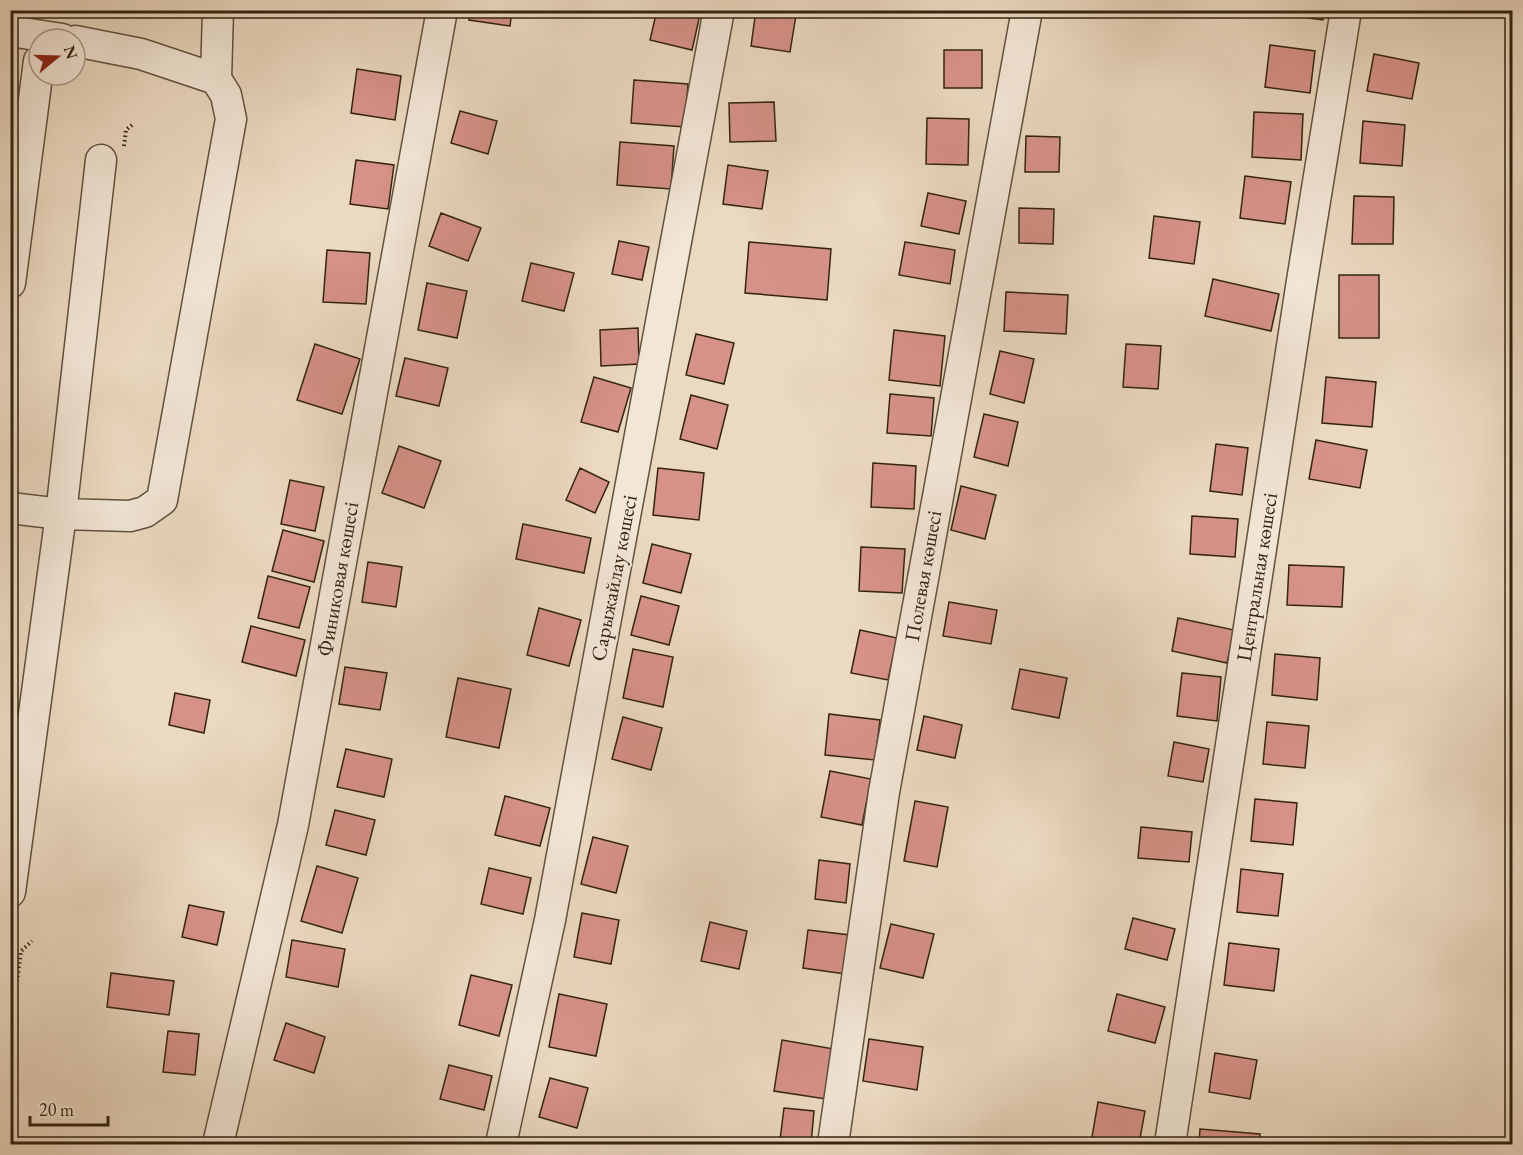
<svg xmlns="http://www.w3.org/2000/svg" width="1523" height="1155" font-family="'EB Garamond',serif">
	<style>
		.building { fill: #d79288; stroke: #332411; stroke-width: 1.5 }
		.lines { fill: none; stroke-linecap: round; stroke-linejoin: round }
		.minor-casing { stroke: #61513d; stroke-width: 33 }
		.path { stroke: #332411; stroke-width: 4; stroke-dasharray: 1.5 3; stroke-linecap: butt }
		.minor { stroke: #f2e6d6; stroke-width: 30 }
		.labels { text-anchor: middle; stroke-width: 4.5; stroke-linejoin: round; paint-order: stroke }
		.street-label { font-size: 21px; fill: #332411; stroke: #f2e6d6 }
	</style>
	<rect width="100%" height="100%" fill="#ebd9c0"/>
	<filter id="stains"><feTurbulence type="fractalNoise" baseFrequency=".00333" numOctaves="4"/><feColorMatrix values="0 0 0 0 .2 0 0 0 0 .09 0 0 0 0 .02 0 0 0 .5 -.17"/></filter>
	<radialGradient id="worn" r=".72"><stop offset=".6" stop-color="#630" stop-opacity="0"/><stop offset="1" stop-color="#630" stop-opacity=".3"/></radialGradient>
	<path class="building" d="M470,10H512L510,26L469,20Z
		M657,10H701L692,50L650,40Z
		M756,10L796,15L790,52L751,46Z
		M1279,10H1325L1323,20L1278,14Z
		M1384,10H1448V16L1384,17Z
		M1270,45L1315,51L1310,93L1265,87Z
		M944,50H982V88H944Z
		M1374,54L1419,63L1412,99L1367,91Z
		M357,69L401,76L395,120L351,113Z
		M634,80L688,84L685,127L631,123Z
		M774,102L776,141L730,142L729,103Z
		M460,111L497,121L488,154L451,143Z
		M1254,112L1303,114L1301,160L1252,157Z
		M927,118L969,119L968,165L926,164Z
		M1363,121L1405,125L1402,166L1360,163Z
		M1026,136L1060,137L1059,172H1025Z
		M620,142L674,146L671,189L617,185Z
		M356,160L394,165L388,209L350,204Z
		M728,165L768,171L762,209L723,204Z
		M1245,176L1291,182L1285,224L1240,218Z
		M928,193L966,201L959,234L921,226Z
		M1354,196L1394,197L1393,244H1352Z
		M1019,208L1054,209L1053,244L1019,243Z
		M441,213L481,228L468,261L429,246Z
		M1154,216L1200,222L1194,264L1149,258Z
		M619,241L649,247L642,280L612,274Z
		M749,242L831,249L827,300L745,293Z
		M905,242L955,250L950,284L899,275Z
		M327,250L370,253L366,304L323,302Z
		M531,263L574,273L564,311L522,301Z
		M1339,275H1379V338H1339Z
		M1213,279L1279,294L1271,331L1205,316Z
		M427,283L467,291L457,338L418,330Z
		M1006,292L1068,295L1066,334L1004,331Z
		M638,328L639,364L601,366L600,330Z
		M894,330L945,336L940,386L889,380Z
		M696,334L734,343L724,384L686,375Z
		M315,344L360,359L342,414L297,400Z
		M1126,344L1161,346L1158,389L1123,387Z
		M1000,351L1034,359L1024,403L990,394Z
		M405,358L448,368L439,406L396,396Z
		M594,377L631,388L618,432L581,422Z
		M1326,377L1376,382L1372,427L1322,423Z
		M890,394L934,398L931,436L887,433Z
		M691,395L728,405L717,449L680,439Z
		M984,414L1018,422L1008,466L974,457Z
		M1316,440L1367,450L1360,488L1309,479Z
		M1216,444L1248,448L1242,495L1210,491Z
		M399,446L441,461L424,508L382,493Z
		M873,463L916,466L914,509L871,507Z
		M580,468L609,482L595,513L566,500Z
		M658,468L704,473L699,520L653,515Z
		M290,480L324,487L315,531L281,524Z
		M961,486L996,495L985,539L951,530Z
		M1192,516L1238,519L1235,557L1190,554Z
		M523,524L591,538L584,573L516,559Z
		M283,530L324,541L314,582L272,571Z
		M652,544L691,554L681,593L643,583Z
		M861,547L905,549L902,593L859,591Z
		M368,562L402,567L396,607L362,602Z
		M1289,565L1344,567L1342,607L1287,605Z
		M268,576L310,587L299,628L258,618Z
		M641,596L679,606L669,645L631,635Z
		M949,602L997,610L991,644L943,636Z
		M539,608L581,620L569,666L527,655Z
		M1178,618L1234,630L1227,663L1172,651Z
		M251,626L305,640L296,676L242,662Z
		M860,630L897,638L888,680L851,673Z
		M633,649L673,657L663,707L623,698Z
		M1275,654L1320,658L1317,700L1272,695Z
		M345,667L387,673L380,710L339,704Z
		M1020,669L1067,678L1059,718L1012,709Z
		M1182,673L1221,677L1217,721L1177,716Z
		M458,678L511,689L499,748L446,737Z
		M175,693L210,700L204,733L169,725Z
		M829,714L880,720L875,760L825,755Z
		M924,716L962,725L955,758L917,750Z
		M623,717L662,728L651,770L612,759Z
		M1267,722L1309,726L1305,768L1263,764Z
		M1174,742L1209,749L1203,782L1168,776Z
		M346,749L392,759L384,797L337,787Z
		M830,771L871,779L862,825L821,817Z
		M505,796L550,808L540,846L495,835Z
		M1255,799L1297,803L1293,845L1251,841Z
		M915,801L948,807L937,867L904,861Z
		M335,810L375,820L366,855L326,845Z
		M1141,827L1192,832L1189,862L1138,858Z
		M593,837L628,846L616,893L581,884Z
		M819,860L850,864L846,903L815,899Z
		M317,866L358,878L342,933L301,921Z
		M489,868L531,878L523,914L481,904Z
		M1241,869L1283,874L1278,916L1237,912Z
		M189,905L224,912L217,945L182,937Z
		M582,913L619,920L611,964L574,957Z
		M1133,918L1175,929L1167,960L1125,949Z
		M710,922L747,931L739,969L701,961Z
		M891,924L934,934L923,978L880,968Z
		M808,930L850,935L845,974L803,968Z
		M292,940L345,949L338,987L286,977Z
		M1229,943L1279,949L1274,991L1224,985Z
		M111,973L174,981L169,1015L107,1007Z
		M471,975L512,985L499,1036L459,1025Z
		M559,994L607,1004L596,1056L549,1047Z
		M1117,994L1165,1007L1155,1043L1108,1031Z
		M286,1023L325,1037L314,1073L274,1060Z
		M168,1031L199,1034L195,1075L163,1072Z
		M869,1039L923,1047L917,1090L863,1081Z
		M782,1040L834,1049L826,1099L774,1091Z
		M1215,1053L1257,1060L1250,1099L1209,1092Z
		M449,1065L492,1076L484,1110L440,1099Z
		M550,1078L588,1088L577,1128L539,1117Z
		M1098,1102L1145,1111L1139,1144L1092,1137Z
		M784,1108L814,1111L811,1144L780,1140Z
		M1200,1129L1260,1134L1259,1144H1199Z"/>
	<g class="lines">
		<defs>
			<path id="minor" d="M10,31L62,39
				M216,79L218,10
				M10,283L39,61
				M10,508L61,514L130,516L145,512L162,500L231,119L226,95L216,79L141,54L75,41
				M10,892L61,514L101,160
				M218,1144L293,825L442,10
				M501,1144L550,920L719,10
				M833,1144L884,792L1027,10
				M1170,1144L1301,287L1346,10"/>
		</defs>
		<use href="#minor" class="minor-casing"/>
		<path class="path" d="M124,146L126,130L132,125
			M10,1035L21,951L32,941"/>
		<use href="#minor" class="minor"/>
	</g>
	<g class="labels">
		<g class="street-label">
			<text transform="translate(923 576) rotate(-80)" y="7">Полевая көшесі</text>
			<text transform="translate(1257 577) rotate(-81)" y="7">Центральная көшесі</text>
			<text transform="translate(614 578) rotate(-79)" y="7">Сарыжайлау көшесі</text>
			<text transform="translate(338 579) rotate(-80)" y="7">Финиковая көшесі</text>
		</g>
	</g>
	<rect width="1523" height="1155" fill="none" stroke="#ebd9c0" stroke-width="36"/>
	<rect x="12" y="12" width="1499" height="1131" fill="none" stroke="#332411" stroke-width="3"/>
	<rect x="18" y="18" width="1487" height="1119" fill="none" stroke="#332411" stroke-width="1.5"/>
	<g transform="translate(57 57) rotate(71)"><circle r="28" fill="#f2e6d6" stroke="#a69887" stroke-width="1.5"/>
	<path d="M0-4.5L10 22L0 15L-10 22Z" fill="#8f2418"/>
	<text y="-9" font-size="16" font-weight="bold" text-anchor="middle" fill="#332411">N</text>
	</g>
	<path d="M30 1116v9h78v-9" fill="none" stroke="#332411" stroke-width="3"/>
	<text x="39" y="1116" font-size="18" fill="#332411" stroke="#f2e6d6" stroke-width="4.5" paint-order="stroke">20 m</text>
	<rect width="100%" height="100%" filter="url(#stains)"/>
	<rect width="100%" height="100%" fill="url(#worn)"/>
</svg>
